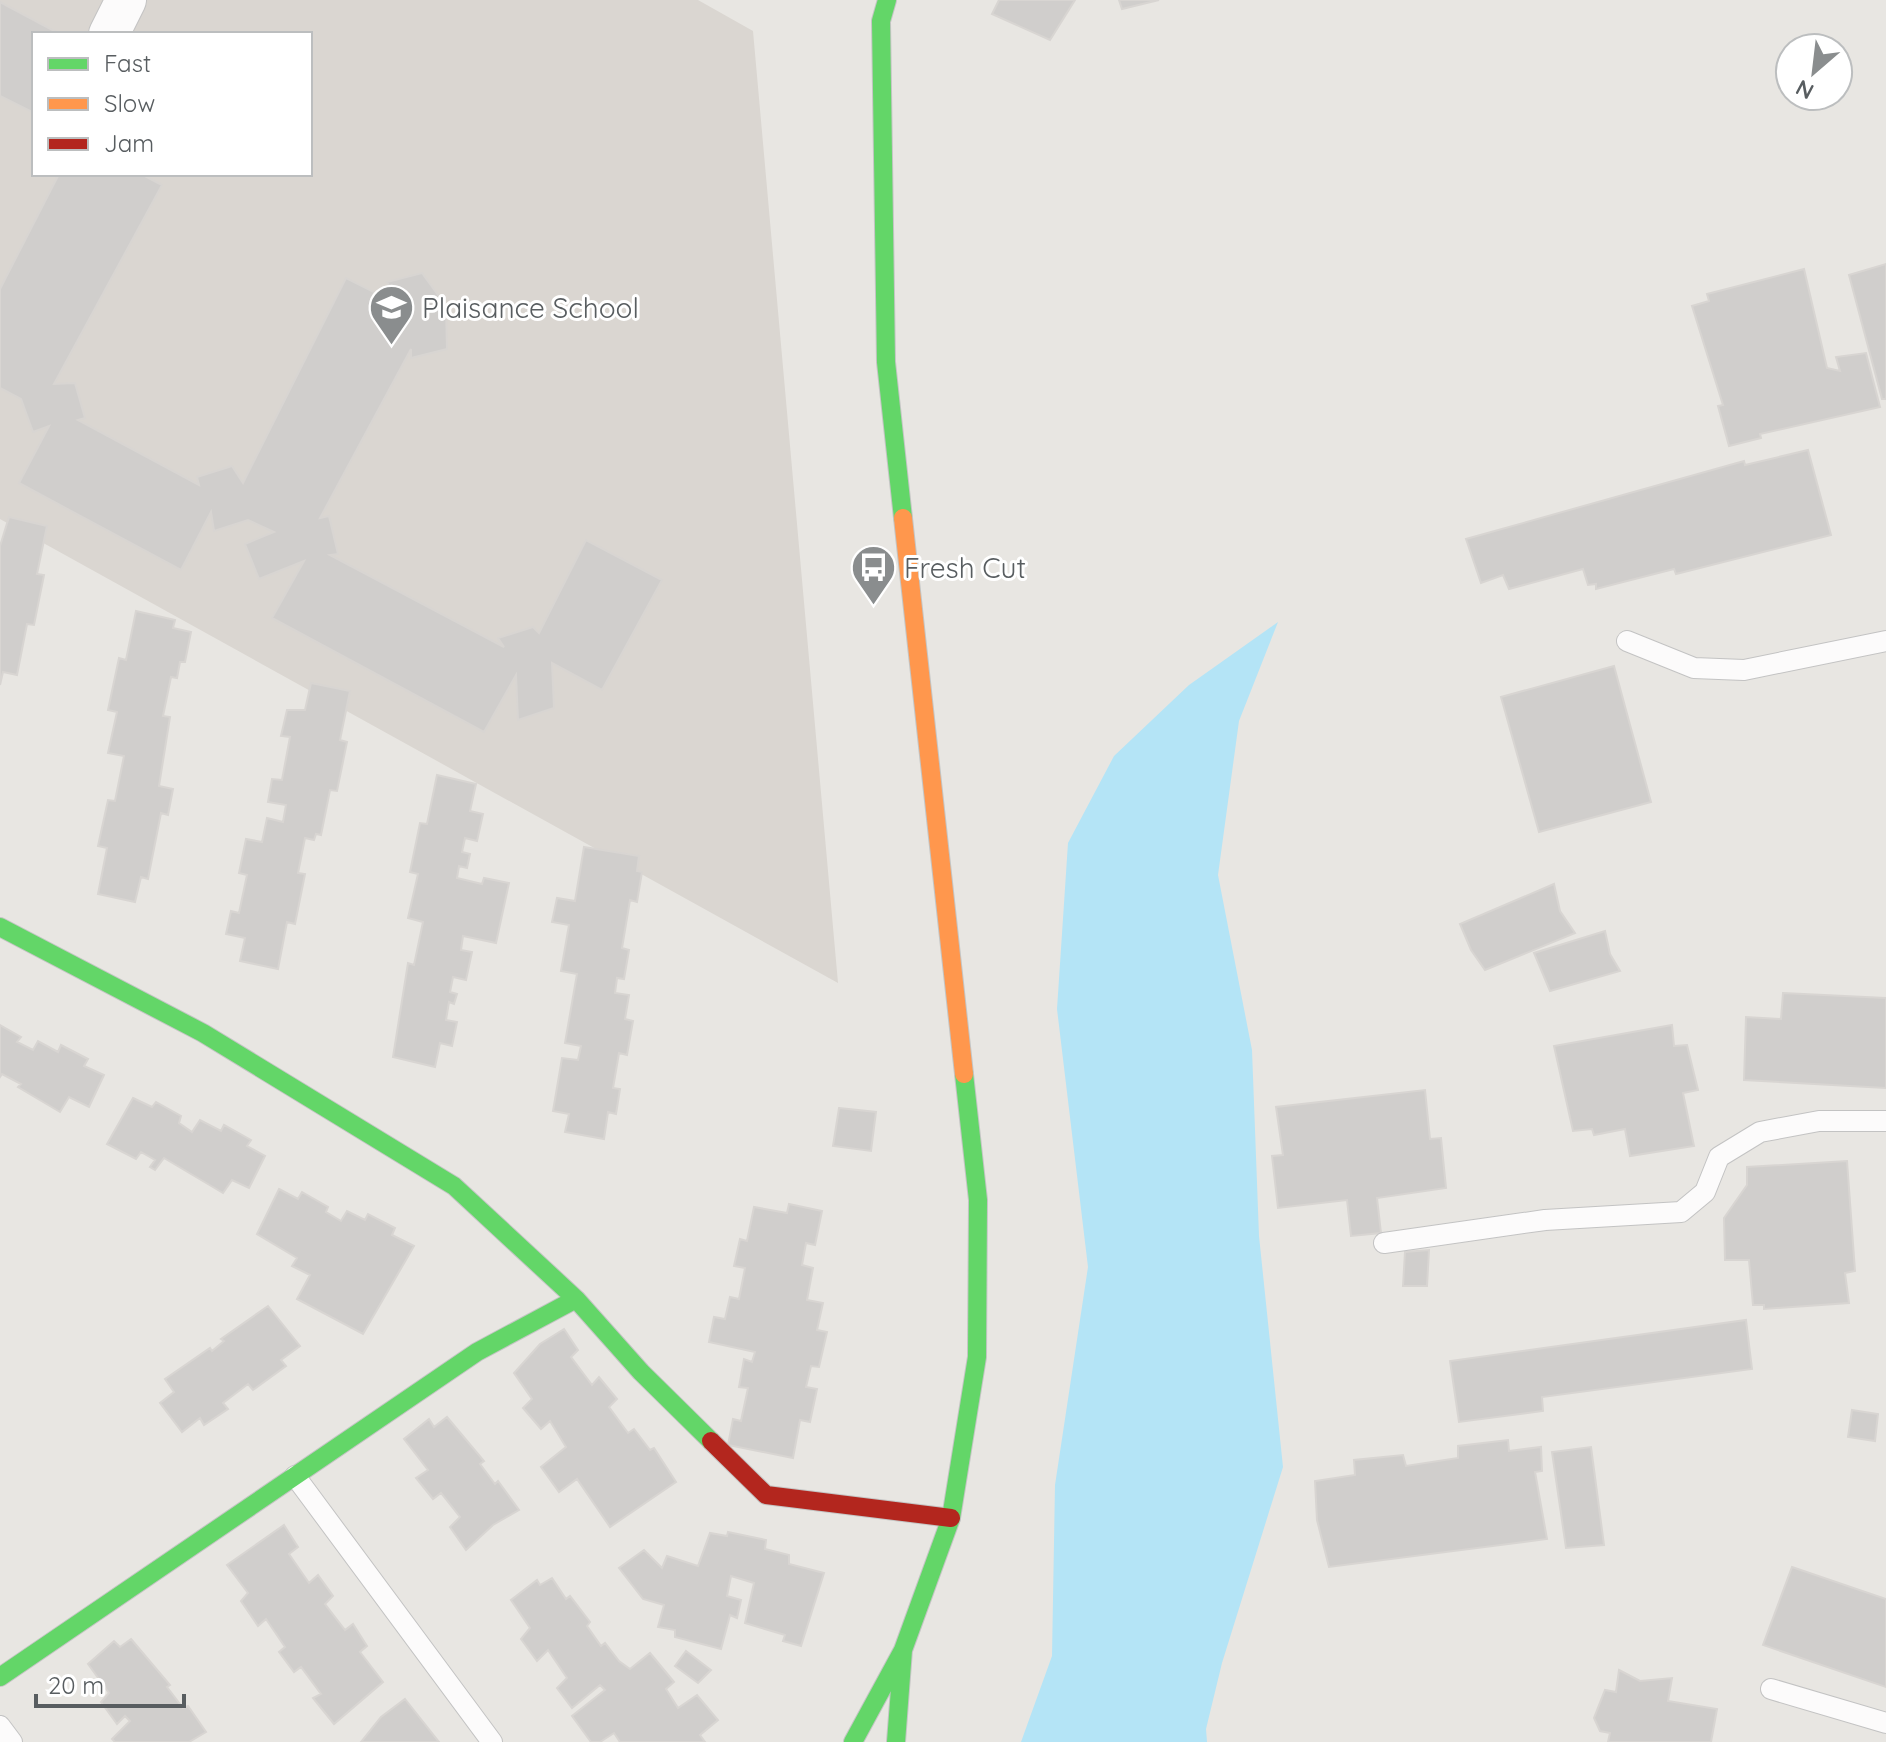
<svg xmlns="http://www.w3.org/2000/svg" width="1886" height="1742" font-family="Quicksand,sans-serif">
	<style>
		.education { fill: #dad6d1; fill-rule: evenodd }
		.water { fill: #b4e4f6 }
		.building { fill: #d0cecc; stroke: #d8d5d2; stroke-width: 2 }
		.lines { fill: none; stroke-linecap: round; stroke-linejoin: round }
		.lane-casing { stroke: #c3c3c3; stroke-width: 22 }
		.street-casing { stroke: #c3c3c3; stroke-width: 42 }
		.fast-casing { stroke: #c4c5c4; stroke-width: 20 }
		.slow-casing { stroke: #c4c5c4; stroke-width: 20 }
		.jam-casing { stroke: #c4c5c4; stroke-width: 20 }
		.lane { stroke: #fcfbfb; stroke-width: 20 }
		.street { stroke: #fcfbfb; stroke-width: 40 }
		.fast { stroke: #63d668; stroke-width: 18 }
		.slow { stroke: #ff974d; stroke-width: 18 }
		.jam { stroke: #b3261e; stroke-width: 18 }
		.labels { text-anchor: middle; stroke-width: 6; stroke-linejoin: round; paint-order: stroke }
		.poi-label { font-size: 28px; fill: #585d60; stroke: #fff; text-anchor: start }
	</style>
	<rect width="100%" height="100%" fill="#e8e6e2"/>
	<path class="education" d="M0,0H698L753,31L838,983L0,519ZM34,34H310V174H34Z"/>
	<path class="water" d="M1278,622L1239,721L1218,875L1252,1050L1259,1236L1283,1467L1222,1663L1206,1729L1207,1742H1021L1052,1656L1055,1485L1088,1267L1057,1009L1068,843L1114,756L1189,685Z"/>
	<path class="building" d="M999,0H1075L1050,40L992,14Z
		M1119,0H1159L1122,9Z
		M0,2L60,34H34V113L0,96Z
		M59,174H141L162,185L54,384L75,383L85,418L78,420L199,485L197,477L232,466L243,483L346,278L384,297L410,318L387,282L422,273L446,306L447,349L411,358V349L320,518L329,516L338,554L330,555L504,647L498,638L533,627L539,633L586,540L662,580L602,690L552,663L554,708L518,720L516,675L484,732L272,618L304,561L259,579L245,544L274,532L248,520L214,531L211,512L181,570L19,483L49,426L33,432L21,399L0,388V289Z
		M1886,264V399H1882L1849,275Z
		M1804,269L1827,368L1840,371L1836,357L1866,353L1880,407L1760,434L1761,438L1729,446L1718,406L1723,405L1692,306L1709,301L1707,294Z
		M1808,450L1831,535L1676,574L1674,569L1596,589V584L1588,585L1583,569L1509,589L1503,575L1481,583L1466,539L1744,461L1745,465Z
		M9,517L47,526L37,574L44,575L34,625L27,624L17,675L3,672L0,685V546Z
		M136,611L175,620L173,628L191,632L185,662H180L177,678L171,677L163,716L170,717L159,786L173,789L168,815L161,813L148,879L141,877L135,902L98,894L107,848L98,846L108,800L115,801L124,756L108,753L117,712L108,710L119,658L126,660Z
		M1614,666L1651,802L1539,832L1501,697Z
		M311,683L350,691L340,740L347,742L337,791L330,790L321,835L316,834L314,840L305,838L298,873L305,874L295,924L287,922L278,969L240,961L245,938L226,934L231,911L239,913L247,875L239,873L246,839L262,842L267,818L283,822L286,805L268,802L272,779L282,780L290,737L281,736L287,710H305Z
		M437,775L476,784L470,811L483,814L477,841L465,838L462,852L470,854L467,868L459,866L457,878L482,884L484,878L509,883L496,943L463,936L461,950L472,952L466,980L453,977L450,992L457,994L454,1004L449,1002L446,1020L457,1022L452,1046L440,1043L435,1067L393,1057L408,963L414,965L423,922L408,918L418,874L410,872L420,823L427,824Z
		M584,847L639,856L637,871L642,872L637,902L630,900L622,948L629,950L624,979L617,978L615,993L629,995L625,1019L633,1021L627,1055L619,1053L613,1088L620,1089L616,1114L608,1112L604,1139L565,1132L569,1114L553,1111L562,1058L578,1060L581,1046L565,1043L577,974L561,971L569,925L552,922L557,898L575,901Z
		M1554,884L1560,911L1575,933L1485,970L1471,950L1460,924Z
		M1605,931L1610,954L1620,971L1550,991L1534,953Z
		M1783,993L1886,998V1088L1744,1080L1746,1017L1781,1019Z
		M0,1025L21,1037L17,1042L33,1050L38,1041L58,1052L61,1045L88,1059L84,1066L104,1075L89,1107L69,1097L60,1112L18,1087L21,1084L2,1074L0,1077Z
		M1672,1025L1674,1046L1687,1045L1698,1090L1683,1093L1694,1146L1630,1156L1625,1129L1594,1135L1592,1129L1573,1131L1554,1046Z
		M1425,1090L1430,1139L1441,1138L1446,1188L1377,1198L1381,1233L1351,1236L1347,1200L1278,1208L1272,1156L1283,1155L1276,1107Z
		M133,1098L152,1107L156,1102L181,1116L179,1123L192,1132L200,1120L221,1131L224,1125L251,1140L247,1146L265,1156L249,1188L232,1180L223,1193L164,1158L155,1170L150,1167L155,1160L141,1152L136,1159L107,1144Z
		M839,1108L876,1112L871,1151L833,1146Z
		M1847,1161L1855,1271L1845,1273L1849,1303L1764,1309V1305H1753L1749,1260H1725L1724,1218L1747,1185V1167Z
		M279,1189L298,1199L302,1192L328,1207L326,1212L341,1221L347,1211L365,1220L368,1214L395,1228L392,1235L414,1246L363,1334L297,1299L310,1275L292,1266L297,1258L257,1234Z
		M789,1204L822,1211L815,1245L806,1243L802,1265L813,1268L807,1300L823,1303L817,1330L827,1332L819,1367L811,1366L806,1387L817,1389L810,1422L800,1420L793,1458L728,1445L733,1419L741,1421L748,1388L739,1387L744,1359L752,1362L755,1352L709,1342L714,1317L725,1319L730,1297L739,1299L745,1268L734,1266L740,1239L747,1241L754,1207L787,1213Z
		M1429,1250L1427,1286H1403L1405,1252Z
		M268,1306L300,1346L281,1360L286,1366L253,1390L248,1384L223,1403L228,1409L204,1425L200,1418L182,1432L160,1403L174,1392L165,1379L210,1348L212,1351L224,1341L221,1339Z
		M1746,1320L1752,1369L1542,1397L1543,1411L1459,1422L1450,1361Z
		M564,1329L578,1350L571,1357L592,1385L599,1377L617,1399L609,1407L628,1433L634,1429L650,1450L654,1448L676,1482L610,1527L577,1479L559,1492L541,1467L566,1447L550,1421L541,1429L523,1408L532,1399L514,1373L540,1344Z
		M1852,1410L1878,1414L1875,1441L1848,1437Z
		M447,1417L484,1461L480,1464L495,1484L498,1481L519,1510L493,1525L466,1550L450,1527L460,1517L441,1493L433,1499L416,1478L428,1470L404,1439L429,1419L434,1427Z
		M1508,1440L1509,1451L1541,1447L1542,1471L1535,1472L1547,1539L1329,1567L1317,1520L1315,1481L1355,1475L1354,1460L1403,1455L1406,1466L1458,1458V1446Z
		M1591,1447L1604,1545L1566,1548L1552,1452Z
		M284,1525L298,1547L289,1554L309,1583L318,1575L333,1596L325,1604L345,1630L353,1624L367,1646L360,1652L383,1682L334,1724L313,1698L321,1694L301,1667L294,1672L279,1652L285,1647L266,1619L258,1626L241,1601L248,1593L227,1565Z
		M728,1532L766,1540L765,1549L789,1555V1564L824,1573L801,1646L783,1641L785,1635L745,1623L754,1583L731,1576L727,1596L741,1600L737,1618L730,1615L721,1649L675,1637V1630L658,1627L664,1605L643,1599L619,1568L644,1550L662,1568L667,1556L698,1566L710,1533L727,1536Z
		M1792,1567L1886,1599V1687L1763,1645Z
		M552,1578L566,1599L570,1596L590,1622L587,1626L601,1646L605,1643L619,1661L630,1669L650,1653L674,1682L666,1689L678,1708L697,1695L718,1720L700,1735L705,1742H620L614,1733L600,1742H591L572,1716L605,1690L600,1685L572,1708L557,1688L567,1678L548,1650L537,1661L521,1639L530,1628L511,1600L537,1580L540,1585Z
		M131,1639L170,1685L167,1687L183,1708L188,1706L206,1732L189,1742H115L112,1739L130,1721L125,1716L117,1724L101,1702L109,1693L88,1664L114,1641L120,1647Z
		M686,1651L711,1670L698,1683L675,1666Z
		M1619,1670L1640,1681L1672,1678L1668,1701L1717,1709L1711,1742H1608L1610,1733L1600,1731L1594,1718L1605,1690L1616,1692Z
		M405,1699L439,1742H361L381,1717Z"/>
	<g class="lines">
		<defs>
			<path id="lane" d="M1627,641L1694,668L1744,670L1886,641
				M1384,1243L1545,1220L1681,1212L1705,1192L1719,1157L1760,1132L1819,1121H1886
				M295,1476L492,1742
				M1771,1689L1886,1723
				M0,1726L12,1742"/>
			<path id="street" d="M109,34L126,0"/>
			<path id="fast" d="M887,0L881,21L886,362L903,518
				M0,927L203,1033L454,1186L576,1299
				M0,1677L477,1352L576,1299L641,1372L711,1441
				M853,1742L903,1650L951,1518L977,1357L978,1200L964,1074
				M896,1742L903,1650"/>
			<path id="slow" d="M903,518L964,1074"/>
			<path id="jam" d="M711,1441L766,1495L951,1518"/>
		</defs>
		<use href="#lane" class="lane-casing"/>
		<use href="#street" class="street-casing"/>
		<use href="#fast" class="fast-casing"/>
		<use href="#slow" class="slow-casing"/>
		<use href="#jam" class="jam-casing"/>
		<use href="#lane" class="lane"/>
		<use href="#street" class="street"/>
		<use href="#fast" class="fast"/>
		<use href="#slow" class="slow"/>
		<use href="#jam" class="jam"/>
	</g>
	<defs>
		<symbol id="school-pin" viewBox="-11 -11 22 30"><path d="M0 17L-7.5 6A9.5 9.5 0 1 1 7.5 6Z" fill="#8a8d8e" stroke="#fff"/><path d="M0-5L7-2L0 1L-7-2ZM-4 1L0 2.5L4 1V4Q0 6-4 4Z" fill="#fff"/></symbol>
		<symbol id="bus-pin" viewBox="-11 -11 22 30"><path d="M0 17L-7.5 6A9.5 9.5 0 1 1 7.5 6Z" fill="#8a8d8e" stroke="#fff"/><path d="M-5-6H5V4H4V6H2V4H-2V6H-4V4H-5ZM-3.5-4V0h7V-4ZM-3.5 1.2v1.5H-2V1.2ZM2 1.2v1.5H3.5V1.2Z" fill="#fff"/></symbol>
	</defs>
	<g fill-rule="evenodd">
		<use href="#school-pin" x="366" y="282" width="51" height="69"/>
		<use href="#bus-pin" x="848" y="542" width="51" height="69"/>
	</g>
	<g class="labels">
		<g class="poi-label">
			<text x="422" y="318">Plaisance School</text>
			<text x="904" y="578">Fresh Cut</text>
		</g>
	</g>
	<rect x="32" y="32" width="280" height="144" fill="#ffffff" stroke="#bcbebf" stroke-width="2"/>
	<rect x="48" y="58" width="40" height="12" fill="#63d668" stroke="#bcbebf" stroke-width="2"/>
	<text x="104" y="72" font-size="24" fill="#585d60">Fast</text>
	<rect x="48" y="98" width="40" height="12" fill="#ff974d" stroke="#bcbebf" stroke-width="2"/>
	<text x="104" y="112" font-size="24" fill="#585d60">Slow</text>
	<rect x="48" y="138" width="40" height="12" fill="#b3261e" stroke="#bcbebf" stroke-width="2"/>
	<text x="104" y="152" font-size="24" fill="#585d60">Jam</text>
	<g transform="translate(1814 72) rotate(208)"><circle r="38" fill="#ffffff" stroke="#bcbebf" stroke-width="2"/>
	<path d="M0-6L14 30L0 20L-14 30Z" fill="#8a8d8e"/>
	<text y="-12" font-size="22" font-weight="bold" text-anchor="middle" fill="#585d60">N</text>
	</g>
	<path d="M36 1694v12h148v-12" fill="none" stroke="#585d60" stroke-width="4"/>
	<text x="48" y="1694" font-size="24" fill="#585d60" stroke="#ffffff" stroke-width="6" paint-order="stroke">20 m</text>
</svg>
